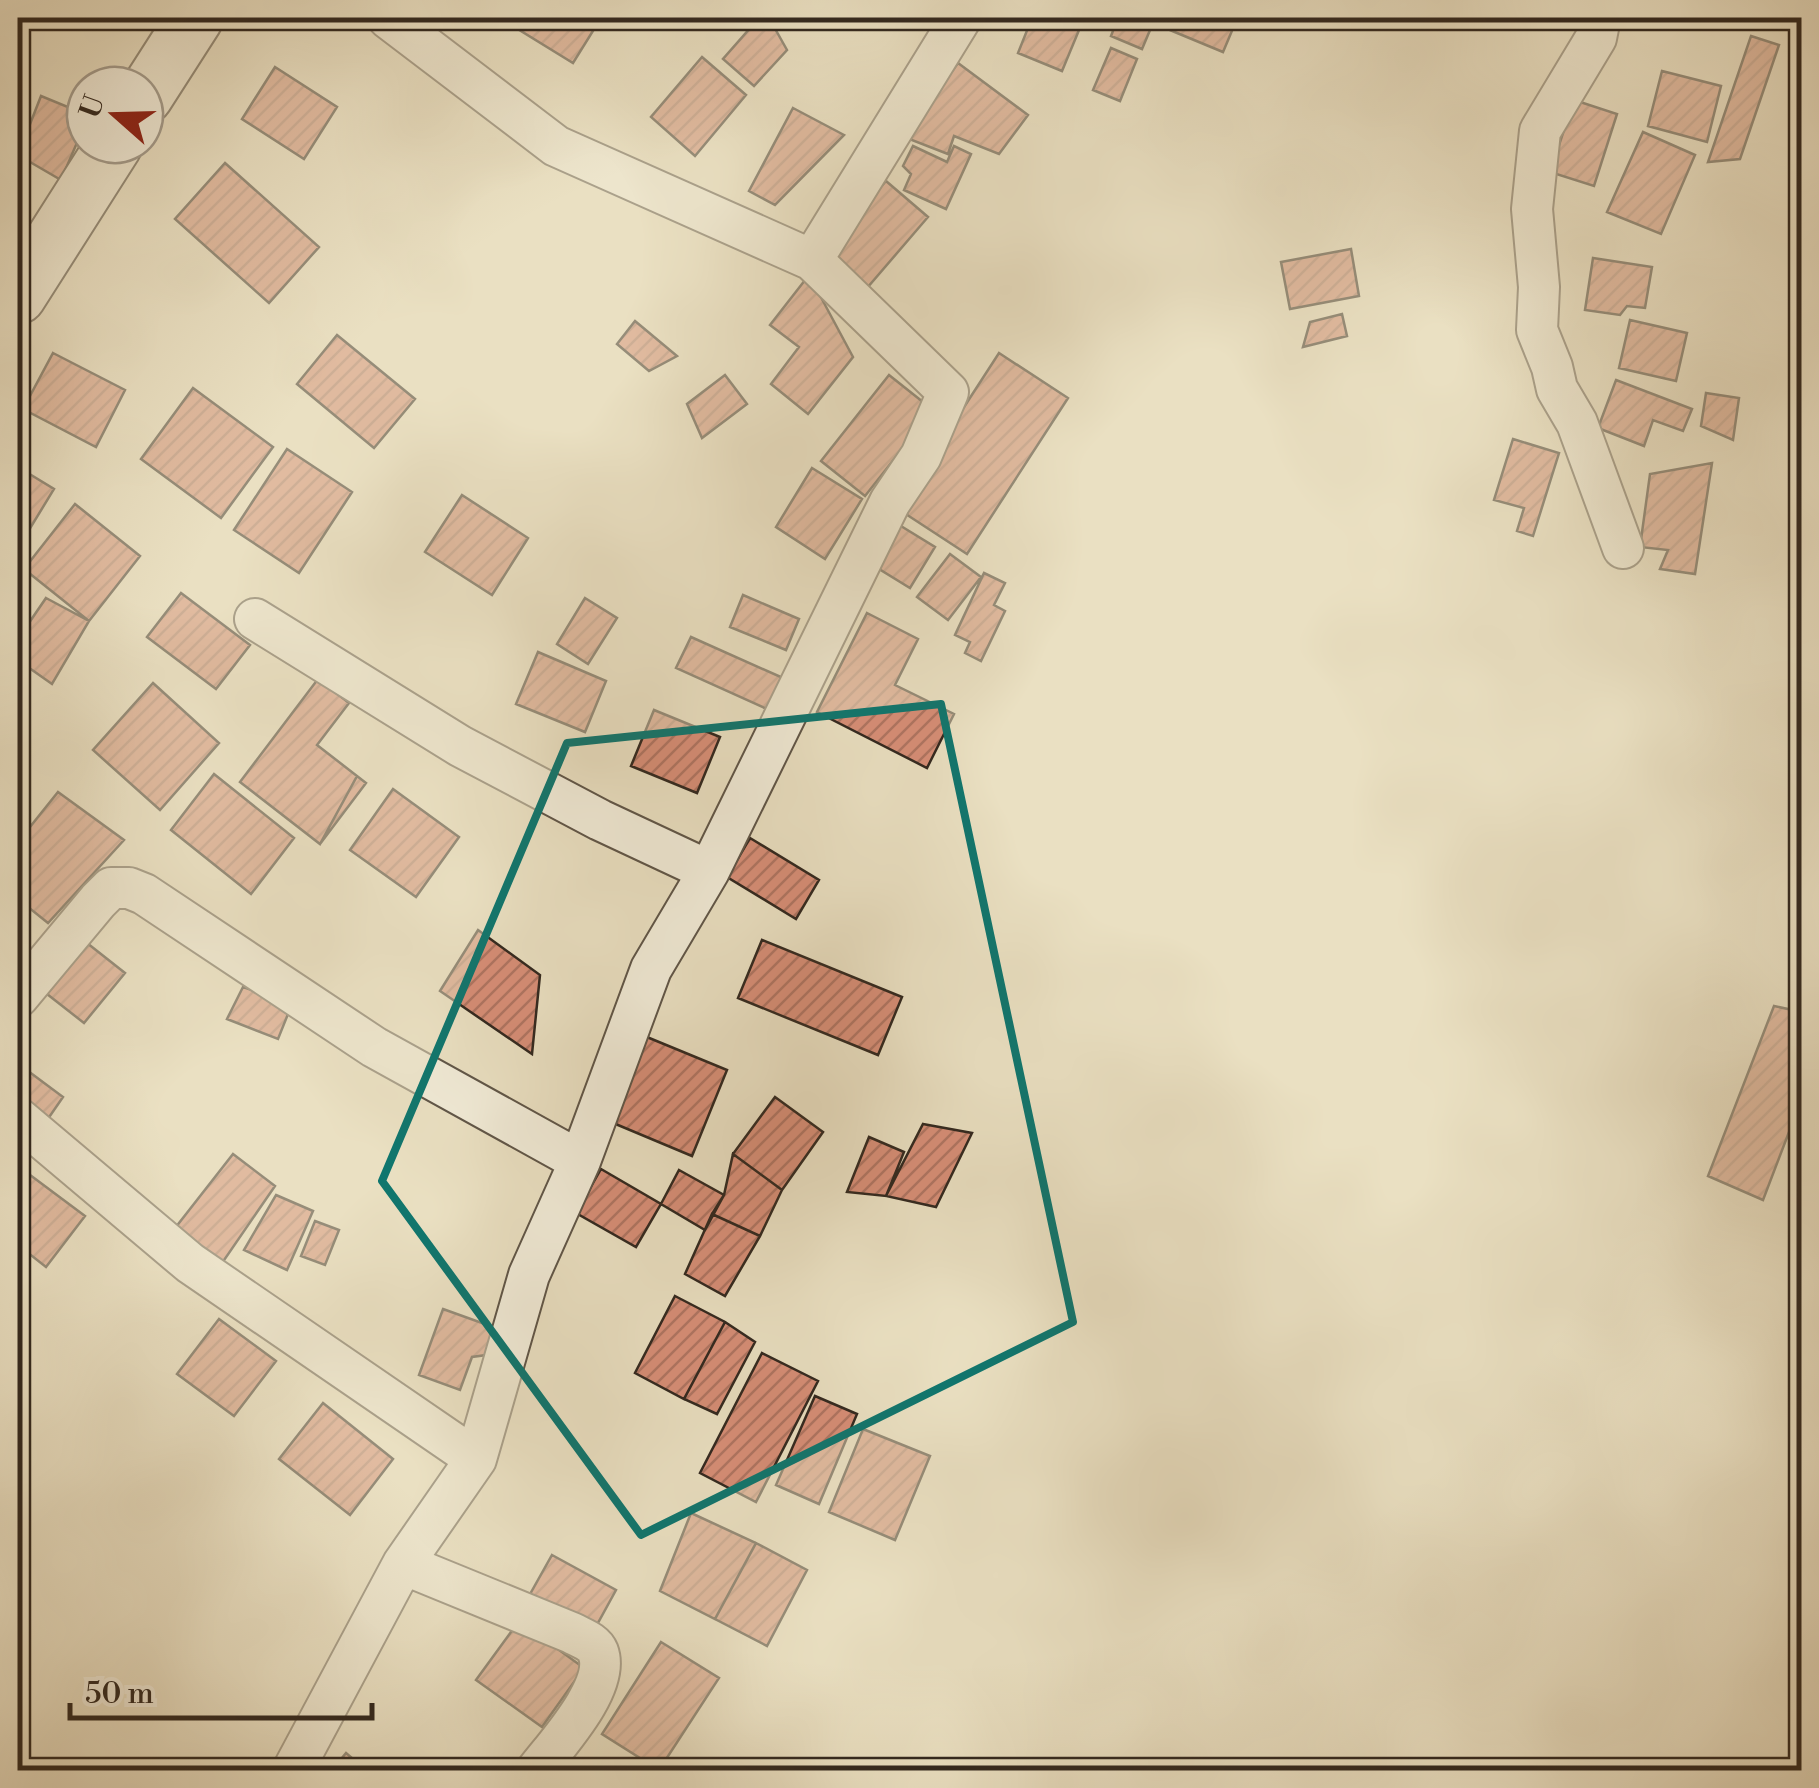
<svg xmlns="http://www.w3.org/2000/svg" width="1819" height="1788" font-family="'Libre Bodoni',serif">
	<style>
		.building { fill: url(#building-hatch); stroke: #32281f; stroke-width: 2.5 }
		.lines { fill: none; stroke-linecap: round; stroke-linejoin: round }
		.street-casing { stroke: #605648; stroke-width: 44 }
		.secondary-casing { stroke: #32281f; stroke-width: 59 }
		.street { stroke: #f1ebd7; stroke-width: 40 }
		.secondary { stroke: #f1ebd7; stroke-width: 55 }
		.marked { fill: none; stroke: #0f766e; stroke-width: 8; stroke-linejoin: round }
	</style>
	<defs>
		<pattern id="building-hatch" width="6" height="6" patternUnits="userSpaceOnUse" patternTransform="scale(2.5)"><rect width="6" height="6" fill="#d78e77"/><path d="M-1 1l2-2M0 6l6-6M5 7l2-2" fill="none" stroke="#af7461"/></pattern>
	</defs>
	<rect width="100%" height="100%" fill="#eae0c2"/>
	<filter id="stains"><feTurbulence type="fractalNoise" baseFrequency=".002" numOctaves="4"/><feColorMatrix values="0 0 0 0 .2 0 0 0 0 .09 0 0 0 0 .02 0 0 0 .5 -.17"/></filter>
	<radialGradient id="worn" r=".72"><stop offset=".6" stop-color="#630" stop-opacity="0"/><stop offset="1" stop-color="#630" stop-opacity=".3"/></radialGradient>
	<path class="building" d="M510,18H601L573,63L508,23Z
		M759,18H769L787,50L754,86L723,59Z
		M1032,18H1084L1062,71L1018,53Z
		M1118,18H1213L1234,26L1223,52L1153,23L1142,49L1111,36Z
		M1766,18H1802V35Z
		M1751,36L1779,45L1740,159L1708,162Z
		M1111,48L1137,59L1120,101L1093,90Z
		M702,57L746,95L695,156L651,117Z
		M958,63L1028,115L999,154L954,136L948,154L904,137Z
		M275,67L337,107L304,159L242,119Z
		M1662,71L1721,86L1707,142L1648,126Z
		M41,96L85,114V124L61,180L18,155Z
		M1574,100L1617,114L1594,186L1550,172Z
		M793,108L844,135L775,205L749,191Z
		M1643,132L1695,155L1661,234L1607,212Z
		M913,146L947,162L954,146L971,154L946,209L904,190L911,174L903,166Z
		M225,163L319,247L269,303L175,219Z
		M886,181L928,217L861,295L819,259Z
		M1351,249L1359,296L1290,309L1281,262Z
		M1593,258L1652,267L1645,308L1627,306L1620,315L1585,310Z
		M809,275L853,357L808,414L771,384L799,347L770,325Z
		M1342,314L1347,336L1303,347L1310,322Z
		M1630,320L1687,333L1676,381L1619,368Z
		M635,321L677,356L649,371L617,344Z
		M337,335L415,399L374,448L297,384Z
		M53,353L125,390L96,447L23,409Z
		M999,353L1068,398L967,554L898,509Z
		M725,375L747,404L702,438L687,404Z
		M889,375L933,410L865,496L821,461Z
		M1616,380L1692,409L1683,431L1653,420L1644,446L1598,428Z
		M193,388L273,447L221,518L141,459Z
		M1706,393L1739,398L1733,440L1701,426Z
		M1513,439L1559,453L1533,536L1517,531L1524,508L1494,500Z
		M287,449L352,492L299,573L234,530Z
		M1712,463L1695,574L1660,569L1668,550L1640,547L1650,474Z
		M18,467L54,489L18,548Z
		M812,468L862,499L825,559L776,527Z
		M462,495L528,538L492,595L425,552Z
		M75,504L140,556L89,621L24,569Z
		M896,523L935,547L910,588L871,564Z
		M950,554L981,577L948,620L917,597Z
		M984,573L1005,583L994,605L1005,611L981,661L965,653L970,642L955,635Z
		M181,593L250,645L216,689L147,637Z
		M743,595L799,619L786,650L730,627Z
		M46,598L89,621L52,684L18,660V639Z
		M585,598L617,618L588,664L557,644Z
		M867,613L918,639L895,685L954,714L927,768L817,712Z
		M691,637L783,678L769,710L676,668Z
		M538,652L606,681L585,732L516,704Z
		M318,679L349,703L317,745L366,783L320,844L240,782Z
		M318,679L349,703L317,745L357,776L320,844L240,782Z
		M153,683L219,743L160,810L93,750Z
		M654,710L720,737L697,793L631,766Z
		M214,774L294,838L251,894L171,830Z
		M393,789L459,837L416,897L350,850Z
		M58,792L124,840L48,923L18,899V842Z
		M750,838L819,880L796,919L727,877Z
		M478,930L540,975L532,1054L440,991Z
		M762,940L902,997L878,1055L738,998Z
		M87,943L125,973L84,1023L47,994Z
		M243,987L292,1004L278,1039L227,1019Z
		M1774,1006L1802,1012V1098L1763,1200L1708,1176Z
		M642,1035L727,1070L692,1156L606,1120Z
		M20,1065L63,1097L43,1126L18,1108V1070Z
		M775,1097L823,1132L782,1190L733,1154Z
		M923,1124L972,1133L936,1207L886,1196Z
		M869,1137L904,1152L886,1196L847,1192Z
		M233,1154L275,1186L220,1266L172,1232Z
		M733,1154L782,1190L760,1236L712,1214L724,1195Z
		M18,1166L85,1216L46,1267L18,1245Z
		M601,1169L661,1204L636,1247L576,1213Z
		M679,1170L724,1195L705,1230L661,1204Z
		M276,1195L313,1211L287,1270L244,1250Z
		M712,1214L760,1236L725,1296L685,1274Z
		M315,1221L339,1230L325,1265L301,1256Z
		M675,1296L725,1322L684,1399L635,1373Z
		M443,1309L496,1328L486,1355L472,1357L460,1390L419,1375Z
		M219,1319L276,1361L234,1416L177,1374Z
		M725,1322L755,1342L717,1414L684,1399Z
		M762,1353L818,1381L756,1502L700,1473Z
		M815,1396L857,1414L819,1504L776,1485Z
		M18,1401L29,1410L18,1427Z
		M323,1403L393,1459L350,1515L279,1459Z
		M863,1429L930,1456L895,1540L829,1512Z
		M691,1513L756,1543L715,1619L660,1591Z
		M756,1543L807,1570L767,1646L715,1619Z
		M552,1555L616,1590L593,1632L529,1596Z
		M519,1621L584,1668L542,1727L476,1680Z
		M661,1642L719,1678L659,1770L602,1734Z
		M346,1753L366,1770H332Z"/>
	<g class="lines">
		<defs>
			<path id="street" d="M1600,18L1596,38L1540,131L1532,209L1539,287L1537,330L1552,367L1557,389L1577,423L1623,548
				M812,260L961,18
				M255,619L460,746L600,820L709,871
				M18,997L98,901L111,888H129L144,894L374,1047L580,1161
				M18,1118L190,1263L476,1459
				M403,1564L572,1633C581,1638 594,1642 598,1652C611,1686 557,1744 537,1770
				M293,1770L403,1564L476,1459L529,1275L580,1161L651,969L709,871L890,502L921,456L948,392L812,260L556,146L388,18"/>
			<path id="secondary" d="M145,96L195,18
				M18,296L114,145"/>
		</defs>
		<use href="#street" class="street-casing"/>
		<use href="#secondary" class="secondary-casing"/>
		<use href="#street" class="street"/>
		<use href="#secondary" class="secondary"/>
	</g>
	<path d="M0 0H1819V1788H0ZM941,704L1073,1322L641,1535L382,1181L567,743Z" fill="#eae0c2" fill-opacity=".55" fill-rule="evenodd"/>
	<path class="marked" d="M941,704L1073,1322L641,1535L382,1181L567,743Z"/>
	<rect width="1819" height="1788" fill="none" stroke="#eae0c2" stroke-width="60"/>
	<rect x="20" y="20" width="1779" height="1748" fill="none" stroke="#32281f" stroke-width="5"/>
	<rect x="30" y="30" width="1759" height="1728" fill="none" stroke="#32281f" stroke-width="2.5"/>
	<g transform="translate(115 115) rotate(290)"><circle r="48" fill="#f1ebd7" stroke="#a59d8d" stroke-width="2.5"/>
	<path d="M0-8L18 38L0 25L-18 38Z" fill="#8f2418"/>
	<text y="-15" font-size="28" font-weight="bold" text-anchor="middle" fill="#32281f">U</text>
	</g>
	<path d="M70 1703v15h302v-15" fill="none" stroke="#32281f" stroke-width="5"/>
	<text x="85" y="1703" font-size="30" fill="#32281f" stroke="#f1ebd7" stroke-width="8" paint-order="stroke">50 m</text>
	<rect width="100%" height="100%" filter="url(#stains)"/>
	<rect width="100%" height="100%" fill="url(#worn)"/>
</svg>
